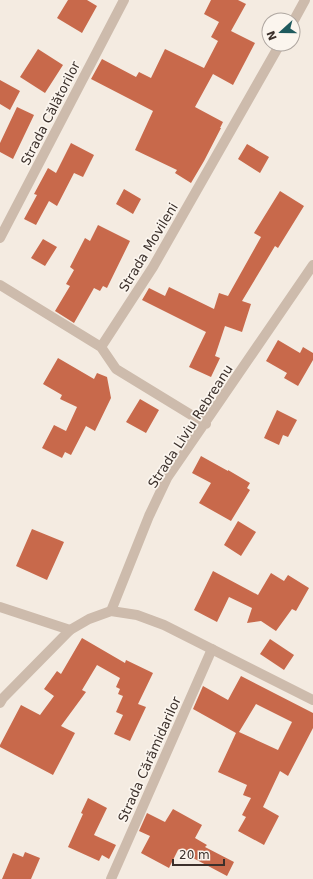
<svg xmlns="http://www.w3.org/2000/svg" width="313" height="879" font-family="'DejaVu Sans',sans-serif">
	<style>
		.building { fill: #c8694b; fill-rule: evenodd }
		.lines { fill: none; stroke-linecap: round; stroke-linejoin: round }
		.minor { stroke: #cdbbac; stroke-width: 10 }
		.tertiary { stroke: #cdbbac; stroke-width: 10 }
		.labels { text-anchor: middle; stroke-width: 3.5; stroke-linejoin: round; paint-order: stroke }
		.street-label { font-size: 13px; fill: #3b302b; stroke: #fbf5ee }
	</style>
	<rect width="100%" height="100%" fill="#f4ebe1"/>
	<path class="building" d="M68,0H87L97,6L82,33L57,18Z
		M211,0H238L246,4L231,31L255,43L233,85L213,74L195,107L223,122L220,128H221L204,161L191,183L175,173L177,170L135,150L153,111L91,79L102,59L136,77L139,72L151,78L165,49L204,68L218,41L211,37L219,22L204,14Z
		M38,49L63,65L45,93L20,77Z
		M0,80L20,91L10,110L0,104Z
		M17,107L34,115L13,159L0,152V143Z
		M71,143L94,155L83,177L74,173L57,206L49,201L36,225L24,219L37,195L34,194L48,168L56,173Z
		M247,144L269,157L260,173L238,159Z
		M124,189L141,199L133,214L116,204Z
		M280,191L304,206L278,248L275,246L242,301L251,304L242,332L225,326L215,356L220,358L211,377L189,367L206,332L142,300L149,288L165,296L169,287L214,309L219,293L228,296L261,237L254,233Z
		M98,225L130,241L107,288L103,286L100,291L94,288L74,323L55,311L70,286L66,284L74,270L70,267L85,238L90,241Z
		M43,239L57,247L45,266L31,258Z
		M278,340L300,353L303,347L313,353V360L298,386L284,378L287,373L266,361Z
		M58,358L94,379L97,373L107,377L111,398L95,431L86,426L71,455L65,452L62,458L42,448L54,425L66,431L77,407L60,399L62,395L43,384Z
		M140,399L159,410L146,433L126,422Z
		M277,410L297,420L288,437L283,435L279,445L264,438Z
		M201,456L228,471V470L250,483L247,488L250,490L231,521L199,503L211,483L192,473Z
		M238,521L256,532L241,556L224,545Z
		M32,529L64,542L47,580L16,566Z
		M213,571L258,595L271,573L284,581L288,575L309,588L296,611L292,609L276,631L261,621L247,623L252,608L229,597L217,622L194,610Z
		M82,638L125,663L126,660L153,673L138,704L146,707L130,741L114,734L123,715L116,712L123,696L118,694L120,689L116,687L120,678L97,665L82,690L86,692L61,726L75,733L53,775L0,747V745L21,705L40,715L54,696L44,689L57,671L61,674Z
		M270,639L294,655L284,670L260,654Z
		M241,676L313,713V728L288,776L280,771L263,807L279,816L264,845L238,831L246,817L242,815L251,798L243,795L247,785L218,772L236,733L193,709L203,686L228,700ZM256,704L292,722L278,750L239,732Z
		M88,798L107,808L94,835L116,845L109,859L102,855L99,861L68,847L83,814L81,813Z
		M173,809L202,825L195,838L207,845L205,847L234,862L227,876L178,850L169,868L141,853L150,836L139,831L147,813L165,822Z
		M25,852L40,858L31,879H2L13,853L23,857Z"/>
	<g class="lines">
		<path class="minor" d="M293,22L305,0
			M0,238L124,0
			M0,285L101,347L116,369L206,424
			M101,347L153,267L280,44
			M0,607L70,630
			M111,611L149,516L167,478L313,265
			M111,879L212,649"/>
		<path class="tertiary" d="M0,703L3,698L70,630L89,619L111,611L137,615L164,625L313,700"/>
	</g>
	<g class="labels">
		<g class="street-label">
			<text transform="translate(50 113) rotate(-63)" y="5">Strada Călătorilor</text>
			<text transform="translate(148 247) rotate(-59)" y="5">Strada Movileni</text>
			<text transform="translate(190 426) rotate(-57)" y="5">Strada Liviu Rebreanu</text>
			<text transform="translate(149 759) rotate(-66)" y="5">Strada Cărămidarilor</text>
		</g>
	</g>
	<g transform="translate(281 32) rotate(249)"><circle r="19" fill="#fbf5ee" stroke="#aea6a0"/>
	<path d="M0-3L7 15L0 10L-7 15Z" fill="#1f5a5e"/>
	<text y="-6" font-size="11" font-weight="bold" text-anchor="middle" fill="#3b302b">N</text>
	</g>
	<path d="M173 859v6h51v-6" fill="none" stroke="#3b302b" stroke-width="2"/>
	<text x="179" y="859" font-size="12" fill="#3b302b" stroke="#fbf5ee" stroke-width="3" paint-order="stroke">20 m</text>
</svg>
